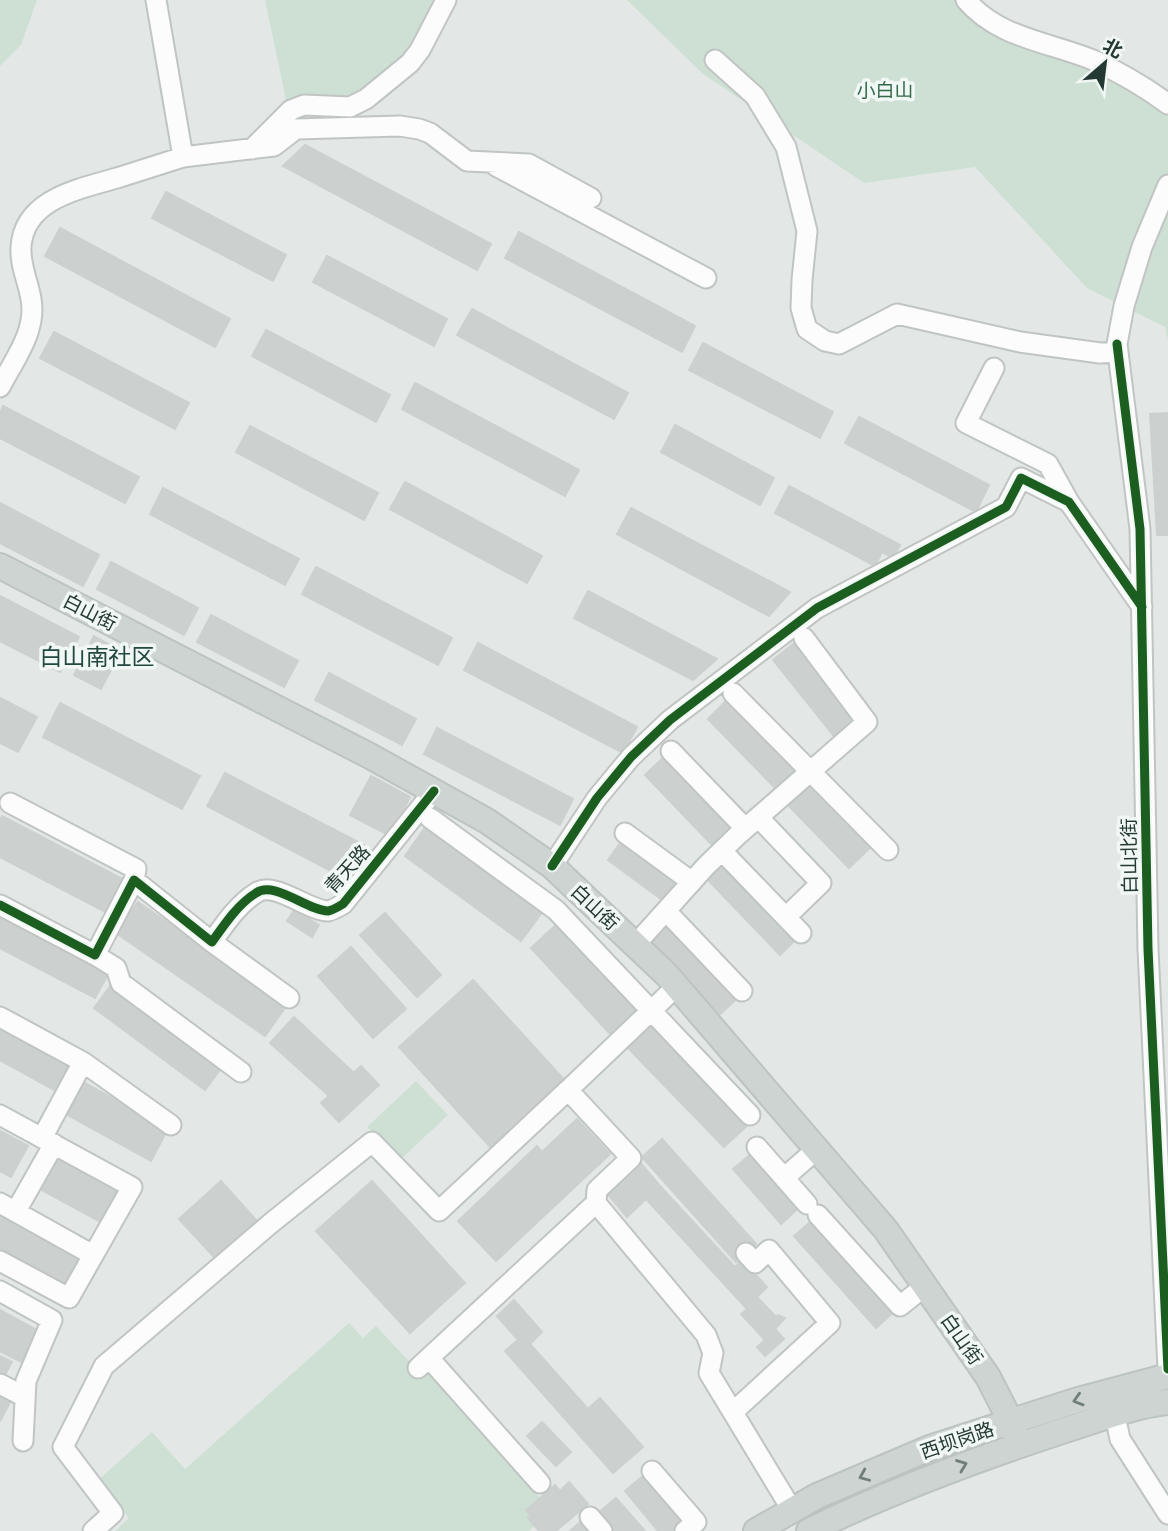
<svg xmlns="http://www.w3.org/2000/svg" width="1168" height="1531" font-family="'Fira Sans','Noto Sans SC',sans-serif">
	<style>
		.green { fill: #cee0d4 }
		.building { fill: #ccd1cf; stroke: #ccd1cf; stroke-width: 2 }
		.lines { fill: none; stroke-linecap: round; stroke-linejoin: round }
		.minor-casing { stroke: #c0c5c3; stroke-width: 23 }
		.major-casing { stroke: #bcc4c2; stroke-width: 28 }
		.minor { stroke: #fbfcfb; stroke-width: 19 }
		.major { stroke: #ced4d2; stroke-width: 24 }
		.cycleway-casing { stroke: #f1f7f4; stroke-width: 13 }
		.cycleway { stroke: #1b5e20; stroke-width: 9 }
		.oneway { stroke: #707f7b }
		.labels { text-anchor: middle; stroke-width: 7; stroke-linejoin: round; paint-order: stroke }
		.park-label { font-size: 19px; fill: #336b4a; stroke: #f1f7f4 }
		.street-label { font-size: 19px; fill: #243933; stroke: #f1f7f4 }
		.quarter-label { font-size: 23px; fill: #224840; stroke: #f1f7f4 }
	</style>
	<rect width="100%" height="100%" fill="#e3e8e6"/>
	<path class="green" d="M0,0H37L21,45L0,66Z
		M265,0H438L420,37L399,62L351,97L287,105Z
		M627,0H971L1161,104L1168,102V340L1165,327L1087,288L975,167L864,183L703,74Z
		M416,1081L448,1115L399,1161L367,1127Z
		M349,1323L363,1338L376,1326L423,1376L429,1371L540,1498L526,1509L531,1516L528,1519L535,1526L529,1531H115L129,1518L97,1481L152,1432L185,1469Z"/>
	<path class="building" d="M305,145L491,244L477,270L283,166Z
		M166,192L286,255L273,281L152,218Z
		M60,228L230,319L215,347L45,256Z
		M519,232L695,326L682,352L505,258Z
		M327,256L447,319L434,346L313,282Z
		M472,309L628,393L614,419L457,335Z
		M266,330L390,395L376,422L252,356Z
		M54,332L189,403L175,429L40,358Z
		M703,343L833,412L820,438L689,370Z
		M415,383L579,470L565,496L402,409Z
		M3,406L139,477L125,503L0,438V413Z
		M1168,413V535H1157L1150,414Z
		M859,417L989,485L976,512L845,443Z
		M675,425L774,478L760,505L661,452Z
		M250,426L378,493L364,520L236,452Z
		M405,482L542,556L527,583L390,509Z
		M789,486L900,545L893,558L882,552L875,566L775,513Z
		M163,488L299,559L285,585L150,514Z
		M0,503L99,555L83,586L0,543Z
		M631,508L790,592L769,616L617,534Z
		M111,562L198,608L184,635L97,589Z
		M316,567L452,638L438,665L302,594Z
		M588,591L717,659L693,680L574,618Z
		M0,596L79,637L60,672L0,641Z
		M211,615L298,661L284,687L197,642Z
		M94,636L121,651L101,689L74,675Z
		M798,640L859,717L834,736L773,660Z
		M478,643L637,727L623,753L464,670Z
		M329,673L416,719L402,745L315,700Z
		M730,697L798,767L776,789L708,719Z
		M0,698L37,717L18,752L0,743Z
		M60,703L200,776L182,809L43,737Z
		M437,728L573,799L560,825L424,754Z
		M667,754L736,824L713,846L645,775Z
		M225,773L364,845L346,879L207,806Z
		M371,776L410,797L390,836L350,815Z
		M805,784L851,830L857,824L876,842L849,868L786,803Z
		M2,816L128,882L111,915L0,857V820Z
		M426,826L543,911L521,941L405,856Z
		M625,836L682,878L665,902L608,860Z
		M728,859L800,935L780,955L707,879Z
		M138,902L287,1005L265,1036L116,933Z
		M294,910L319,925L312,937L287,921Z
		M0,913L110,971L95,998L0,948Z
		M385,913L441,975L417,997L360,935Z
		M668,919L741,995L720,1014L647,938Z
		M558,923L640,1010L612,1036L531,948Z
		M351,947L406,1009L373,1038L318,976Z
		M473,980L568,1084L494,1151L399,1047Z
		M114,981L225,1063L205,1090L94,1008Z
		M294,1017L354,1073L329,1096L270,1043Z
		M0,1020L71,1059L54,1090L0,1060Z
		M649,1021L749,1124L724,1147L625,1045Z
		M361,1066L379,1085L339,1122L321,1103Z
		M83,1082L168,1129L151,1161L66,1114Z
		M577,1119L610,1154L496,1261L458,1221L537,1146L542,1152Z
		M0,1131L28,1146L11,1177L0,1171Z
		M662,1139L756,1244L736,1262L642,1157Z
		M756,1150L803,1204L781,1224L733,1169Z
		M59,1160L122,1195L106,1225L42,1190Z
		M638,1160L660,1186L627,1217L605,1191Z
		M221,1181L257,1221L215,1258L179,1219Z
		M372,1181L465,1283L410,1333L316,1231Z
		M660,1186L735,1267L742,1260L767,1287L757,1297L776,1317L778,1315L785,1318L775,1329L784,1339L765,1356L757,1347L765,1340L741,1314L747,1309L646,1199Z
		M0,1212L84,1258L66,1291L0,1256Z
		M816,1217L898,1308L876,1328L794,1236Z
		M514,1300L542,1332L530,1344L588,1409L600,1398L643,1447L613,1473L505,1351L518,1340L497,1316Z
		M0,1310L42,1333L25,1364L0,1351Z
		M0,1356L12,1362L2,1380L0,1379Z
		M0,1387L14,1395L0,1421Z
		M542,1422L571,1452L556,1466L527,1436Z
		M648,1472L689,1523L679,1531H658L625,1491Z
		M569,1482L588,1504L556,1531H539L528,1518L531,1516L526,1510L555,1485L560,1491Z
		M616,1498L645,1531H609L596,1515Z
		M585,1518L596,1531H570Z"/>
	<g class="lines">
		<defs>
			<path id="minor" d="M966,0C998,38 1049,42 1093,60C1119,72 1145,87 1168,104
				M715,60L755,96L786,147L807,231L802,280L801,308L807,329L825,341L839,344L897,314L1020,342L1100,353L1118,352
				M252,149L291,110L304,105L350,107L366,99L410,63L420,50L446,0
				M183,157L274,146L296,129L400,126L419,129L430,133L467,161L529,164L591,198
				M496,166L706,278
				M1168,185L1142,247L1124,306L1117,344L1140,529L1148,949L1168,1369
				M994,368L966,423L1048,464L1069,502
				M0,387C14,360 37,331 31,299C28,281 20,266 21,247C24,199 79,189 117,178C139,171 161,164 183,157L156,0
				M733,693L888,850
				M671,751L745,828
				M10,803L136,869L134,880
				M758,817L821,883L786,917
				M430,818L556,910L750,1115
				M625,833L692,882
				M722,851L801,933
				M552,866L597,798L631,757L670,720L817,608L1006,507L1021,478L1069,502L1142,607
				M0,905L95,955L134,880L212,942C224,925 238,904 256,893C274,880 308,911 328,911C333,910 338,907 343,904L434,791
				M666,911L742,991
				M212,942L289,998
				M635,945L706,866L739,834L867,722L804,638
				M95,955L116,968L121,983L241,1072
				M0,1017L83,1062L171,1125
				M568,1090L677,986
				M0,1115L132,1187L69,1298L0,1261
				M42,1138L83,1062
				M757,1147L807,1204
				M784,1178L817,1149
				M0,1203L93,1255
				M16,1211L54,1144
				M818,1215L900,1306L925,1286
				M0,1291L52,1320L26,1381L23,1441
				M429,1358L540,1483
				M418,1368L596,1203L706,1335L713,1353L709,1373L792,1510
				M0,1384L25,1397
				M1112,1401L1120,1439L1168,1514
				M733,1412L830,1323L769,1250L755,1263L746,1253
				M652,1471L696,1522L685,1531
				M590,1517L602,1531
				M93,1531L113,1513L63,1447L104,1366L270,1224L372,1142L439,1211L568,1090L631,1158L597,1190L596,1203"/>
			<path id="major" d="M0,566L370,756L487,821L552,866L667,975L886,1230L988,1377L1011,1422L1019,1445
				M756,1531L817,1496L932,1447L1078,1400L1168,1376
				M809,1531C890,1491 974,1460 1059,1432C1095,1421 1131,1406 1168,1402"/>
		</defs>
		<use href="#minor" class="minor-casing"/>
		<use href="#major" class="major-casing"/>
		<use href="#minor" class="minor"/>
		<use href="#major" class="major"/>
		<defs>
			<path id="cycleway" d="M1117,344L1140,529L1148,949L1168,1369
				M552,866L597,798L631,757L670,720L817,608L1006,507L1021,478L1069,502L1142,607
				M0,905L95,955L134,880L212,942C224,925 238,904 256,893C274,880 308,911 328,911C333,910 338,907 343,904L434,791"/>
		</defs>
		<use href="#cycleway" class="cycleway-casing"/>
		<use href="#cycleway" class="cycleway"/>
	</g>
	<defs><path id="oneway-chevron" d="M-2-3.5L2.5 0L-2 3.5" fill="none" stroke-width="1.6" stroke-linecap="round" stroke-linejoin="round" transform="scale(1.75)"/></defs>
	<g class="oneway">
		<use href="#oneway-chevron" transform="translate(1078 1400) rotate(163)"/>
		<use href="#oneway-chevron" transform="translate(962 1465) rotate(-21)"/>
		<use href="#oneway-chevron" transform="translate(864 1476) rotate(157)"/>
	</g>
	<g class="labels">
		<g class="park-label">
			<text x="885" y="97">小白山</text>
		</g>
		<g class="street-label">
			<text transform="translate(90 612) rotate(27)" y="7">白山街</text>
			<text transform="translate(1129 856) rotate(-91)" y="7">白山北街</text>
			<text transform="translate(347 869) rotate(-48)" y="7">青天路</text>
			<text transform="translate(595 907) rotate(43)" y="7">白山街</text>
			<text transform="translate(962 1339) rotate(55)" y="7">白山街</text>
			<text transform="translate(957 1440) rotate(-19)" y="7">西坝岗路</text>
		</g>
		<g class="quarter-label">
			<text x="97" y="665">白山南社区</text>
		</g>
	</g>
	<g transform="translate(1105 63) rotate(28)" stroke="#f1f7f4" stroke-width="5" paint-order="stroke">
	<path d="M0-5L12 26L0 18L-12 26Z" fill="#243933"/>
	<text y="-10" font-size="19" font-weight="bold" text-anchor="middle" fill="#243933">北</text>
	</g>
</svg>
